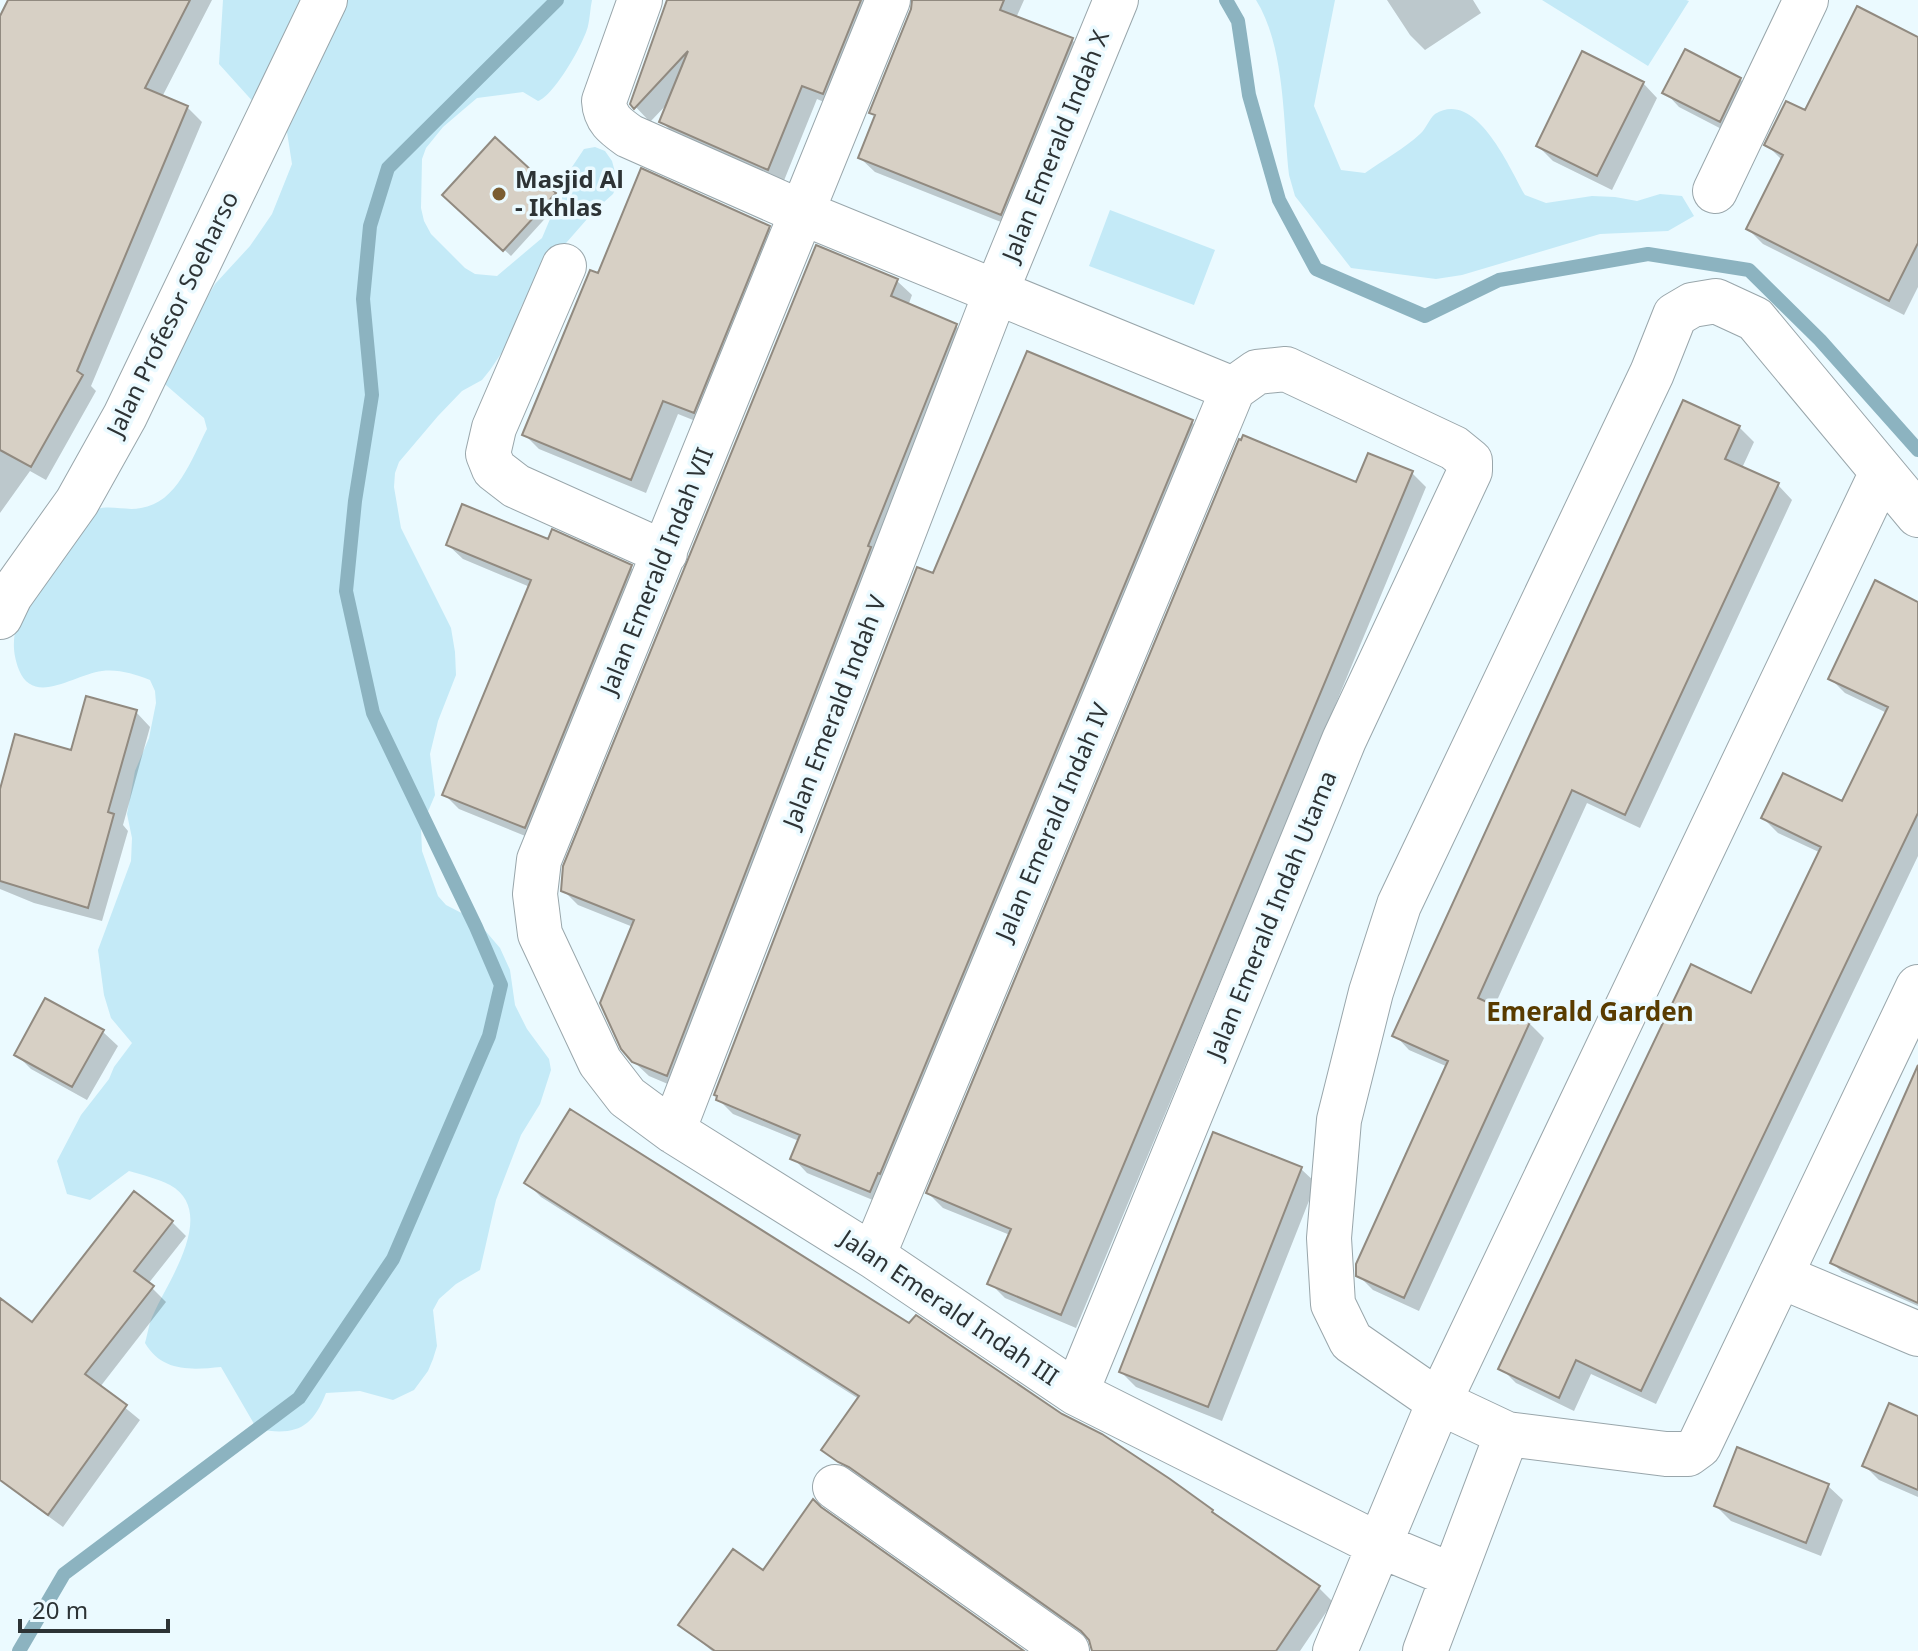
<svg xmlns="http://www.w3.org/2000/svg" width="1918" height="1651" font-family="'Noto Sans',sans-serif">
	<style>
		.green { fill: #c4eaf7 }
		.shadow { fill: #0003 }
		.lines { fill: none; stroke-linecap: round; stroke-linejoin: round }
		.stream { stroke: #8cb3c0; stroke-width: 14 }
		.building { fill: #d7d0c5; stroke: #918a80; stroke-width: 2 }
		.minor-casing { stroke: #99a6ab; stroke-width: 46 }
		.major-casing { stroke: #99a6ab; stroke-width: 46 }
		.minor { stroke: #fff; stroke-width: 44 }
		.major { stroke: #fff; stroke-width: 44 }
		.poi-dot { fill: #7b5d31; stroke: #ebfaff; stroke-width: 3 }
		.labels { text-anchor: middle; stroke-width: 7; stroke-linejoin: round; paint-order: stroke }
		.street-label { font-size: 24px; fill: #2d3335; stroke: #ebfaff }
		.poi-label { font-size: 24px; font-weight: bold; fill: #2d3335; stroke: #ebfaff; text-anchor: start }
		.neighbourhood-label { font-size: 26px; font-weight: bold; fill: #593b00; stroke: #ebfaff }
	</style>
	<rect width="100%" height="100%" fill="#ebfaff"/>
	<path class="green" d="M223,0H592C590,9 590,18 588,26C584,43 554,96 538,101L523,92L477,98L443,127L426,148L422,159L421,208L424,221L431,234L465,268L475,274L497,276L542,238L572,167L584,149L595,147L605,151L612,161L618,183L613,194L595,210L538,275L521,307L511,339L490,370L482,380L462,391L438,416L399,462L395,473L394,487L401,528L451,628L455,652L456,675L438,721L430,754L435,795L421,828L422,851L438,896L446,905L477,921L500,948L510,970L515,1005L527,1029L549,1059L551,1070L540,1104L521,1135L496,1200L480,1270L456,1284L439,1299L433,1310L437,1346L433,1359L428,1371L414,1390L393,1400L360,1391L326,1393C312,1429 295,1436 257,1429L221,1367C191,1370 162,1372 145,1343C148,1333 149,1322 154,1313C168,1281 218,1212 170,1185C158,1179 143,1175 129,1171L90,1200L67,1194L57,1161L81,1115L109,1079L114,1067L132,1043L111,1018L104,995L98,950L131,861L132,838L127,814L135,771L149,738L156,703L155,691L150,680C134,674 119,669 102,671C75,674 34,707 19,670C12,651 13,640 17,621L97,509C112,505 126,511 141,508C177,503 192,458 207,429L204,418L159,379L215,284L250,246L272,214L292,164L287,132L257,106L219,64Z
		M1256,0H1335L1314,106L1341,170L1365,173C1383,160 1404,149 1420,134C1426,129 1429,119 1435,114C1476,88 1510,169 1525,195L1546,203L1592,196L1615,197L1637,201L1660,194L1682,196L1694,216L1668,231L1600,234L1462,275L1436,279L1351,268L1295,196L1289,175C1283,121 1285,46 1256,0Z
		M1542,0H1686L1689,1L1648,66Z
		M1110,210L1215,250L1194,305L1089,266Z"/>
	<path class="shadow" d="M12,0H212L162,97L187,107L202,122L91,386L96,391L46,480L30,471L0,513V23Z
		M669,0H883L838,108L817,99L783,183L676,136L662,122L670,101L650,122L632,103Z
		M914,0H1024L1016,18L1072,40L1087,55L1016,228L875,172L860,158L877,118L872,112L913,9Z
		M1387,0H1473L1481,13L1425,50L1410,35Z
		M1918,39V287L1904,315L1763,244L1748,229L1782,160L1767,145L1806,113Z
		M1740,79L1755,94L1735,136L1679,107L1665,92Z
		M1643,83L1657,98L1612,190L1553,161L1538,146Z
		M496,140L561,201L511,256L445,195Z
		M768,227L783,242L708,426L678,414L646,493L539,449L525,435L599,276Z
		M897,281L912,295L908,306L956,326L970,340L682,1090L649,1076L633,1061V927L578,905L563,890Z
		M1192,422L1206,437L885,1205L807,1173L793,1158L799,1141L733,1114L718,1099L934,576Z
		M1739,427L1754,442L1742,468L1778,485L1792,500L1640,828L1587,803L1494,1007L1529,1023L1544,1038L1419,1311L1373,1290L1358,1275L1448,1067L1409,1050L1395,1035Z
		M1412,473L1426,487L1076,1328L1005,1298L990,1283L1010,1235L943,1208L928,1193L1357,485Z
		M448,545L630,567L645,582L540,842L459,809L444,794L530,587L463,559Z
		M1918,604V856L1656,1404L1591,1374L1574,1411L1516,1383L1501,1368L1752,995L1821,853L1778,833L1763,818L1843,804L1887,713L1845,693L1830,678Z
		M136,712L150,727L123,825L128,831L102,921L34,903L0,889V796Z
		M46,1001L103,1032L118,1046L87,1100L31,1069L16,1054Z
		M1918,1070V1306L1842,1272L1832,1263Z
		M1301,1169L1316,1183L1222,1421L1136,1387L1121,1372Z
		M526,1182L910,1326L1061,1415L1212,1511L1319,1588L1333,1602L1300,1651H1094L1091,1640L866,1481L855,1476L824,1450L859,1399L541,1197Z
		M172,1222L186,1236L148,1284L166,1302L100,1387L140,1420L63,1527L22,1497L7,1483L0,1461V1312L32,1325Z
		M1918,1418V1497L1879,1480L1864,1465Z
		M1828,1486L1843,1500L1821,1556L1731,1521L1716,1506Z
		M763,1573L1020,1651H712L681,1625Z"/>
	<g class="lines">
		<path class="stream" d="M1226,0L1238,21L1249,95L1279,200L1316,269L1425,316L1499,280L1648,254L1749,270L1820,340L1918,450
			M19,1651L64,1574L299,1398L393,1259L489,1036L501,985L476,927L373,713L346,591L355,501L372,395L363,299L370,226L388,168L557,0"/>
	</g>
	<path class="building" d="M8,0H190L145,88L188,106L77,371L83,375L31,467L0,450V16Z
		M667,0H861L823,94L802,86L768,170L659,122L688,51L634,109L630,104Z
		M912,0H1004L1000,10L1073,38L1001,215L858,158L875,115L869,113L911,9Z
		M1857,6L1918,37V243L1889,301L1746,229L1783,155L1764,145L1786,101L1805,110Z
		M1685,49L1741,78L1720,122L1662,93Z
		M1582,51L1644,82L1597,176L1536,146Z
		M495,137L556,193L503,251L442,195Z
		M641,168L770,226L694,413L663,401L631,480L522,435L590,270L598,273Z
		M816,245L898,279L891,296L957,324L868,546L871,547L667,1076L632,1062L621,1049L600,1003L634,920L561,891L563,866Z
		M1027,351L1193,420L880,1174L878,1173L870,1192L790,1159L800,1135L716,1100L717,1096L714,1095L917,567L933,573Z
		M1683,400L1740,426L1725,459L1779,483L1625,815L1572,790L1478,998L1530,1022L1404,1298L1356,1276V1264L1448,1061L1392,1036Z
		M1243,435L1356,482L1368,453L1413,471L1061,1315L987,1284L1011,1229L926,1193L1239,439L1241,440Z
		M462,504L548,539L552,529L632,565L525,828L442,795L531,580L446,545Z
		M1875,580L1918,602V813L1641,1391L1576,1360L1559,1398L1498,1369L1691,964L1751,993L1821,847L1761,818L1783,773L1842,801L1888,707L1828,679Z
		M86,696L137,710L108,812L114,814L88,908L0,881V789L15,734L71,750Z
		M45,998L104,1030L72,1087L14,1055Z
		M1918,1065V1303L1830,1263Z
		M570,1109L909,1323L916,1315L1062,1414L1102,1434L1170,1479L1213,1510L1212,1512L1320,1586L1276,1651H1092L1089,1640L1081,1631L849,1467L838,1462L821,1450L859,1396L524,1183Z
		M1213,1132L1302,1167L1208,1407L1119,1372Z
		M134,1191L173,1221L134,1271L154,1286L85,1374L127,1405L48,1515L0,1480V1298L32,1322Z
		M1889,1403L1918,1416V1490L1862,1466Z
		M1737,1447L1829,1484L1806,1543L1714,1506Z
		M813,1499L821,1507L1024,1651H715L678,1625L733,1549L763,1570Z"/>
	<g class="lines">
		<defs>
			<path id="minor" d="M640,0L604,101C605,119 615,126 629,136L803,213L1233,389L1257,372L1286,369L1454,448L1470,461V471L1344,740L1076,1393
				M888,0L539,860L535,894L540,934L600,1062L627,1097L673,1131L873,1256L1076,1393L1379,1545L1451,1575
				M1715,191L1806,0
				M564,266L494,428L488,454L494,469L516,486L665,553
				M1882,472L1439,1402L1507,1434L1666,1454H1688L1699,1446L1918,987
				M673,1131L996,292L1116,0
				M873,1256L1233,389
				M1780,1276L1918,1334
				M835,1487L1067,1651
				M1335,1651L1439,1402L1351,1341L1333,1304L1329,1238L1339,1120L1371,992L1399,905L1652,373L1675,315L1692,305L1716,301L1755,319L1918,515
				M1425,1651L1507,1434"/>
			<path id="major" d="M0,617L10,596L77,502L125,416L325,0"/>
		</defs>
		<use href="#minor" class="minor-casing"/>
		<use href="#major" class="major-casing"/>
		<use href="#minor" class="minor"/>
		<use href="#major" class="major"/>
	</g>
	<circle class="poi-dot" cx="499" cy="194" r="8"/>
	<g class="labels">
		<g class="street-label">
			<text transform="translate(1056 146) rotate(-68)" y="8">Jalan Emerald Indah X</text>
			<text transform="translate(173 314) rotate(-64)" y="8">Jalan Profesor Soeharso</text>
			<text transform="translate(657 571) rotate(-68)" y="8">Jalan Emerald Indah VII</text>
			<text transform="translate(835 712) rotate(-69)" y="8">Jalan Emerald Indah V</text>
			<text transform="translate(1053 822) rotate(-67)" y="8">Jalan Emerald Indah IV</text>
			<text transform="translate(1272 915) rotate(-68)" y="8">Jalan Emerald Indah Utama</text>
			<text transform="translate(949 1308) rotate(34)" y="8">Jalan Emerald Indah III</text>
		</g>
		<g class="poi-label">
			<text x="515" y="188">Masjid Al<tspan x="515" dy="28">- Ikhlas</tspan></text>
		</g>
		<g class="neighbourhood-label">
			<text x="1590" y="1021">Emerald Garden</text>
		</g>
	</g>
	<path d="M20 1619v12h148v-12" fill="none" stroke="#2d3335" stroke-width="4"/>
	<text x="32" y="1619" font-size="24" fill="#2d3335" stroke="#ebfaff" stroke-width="6" paint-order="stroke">20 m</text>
</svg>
